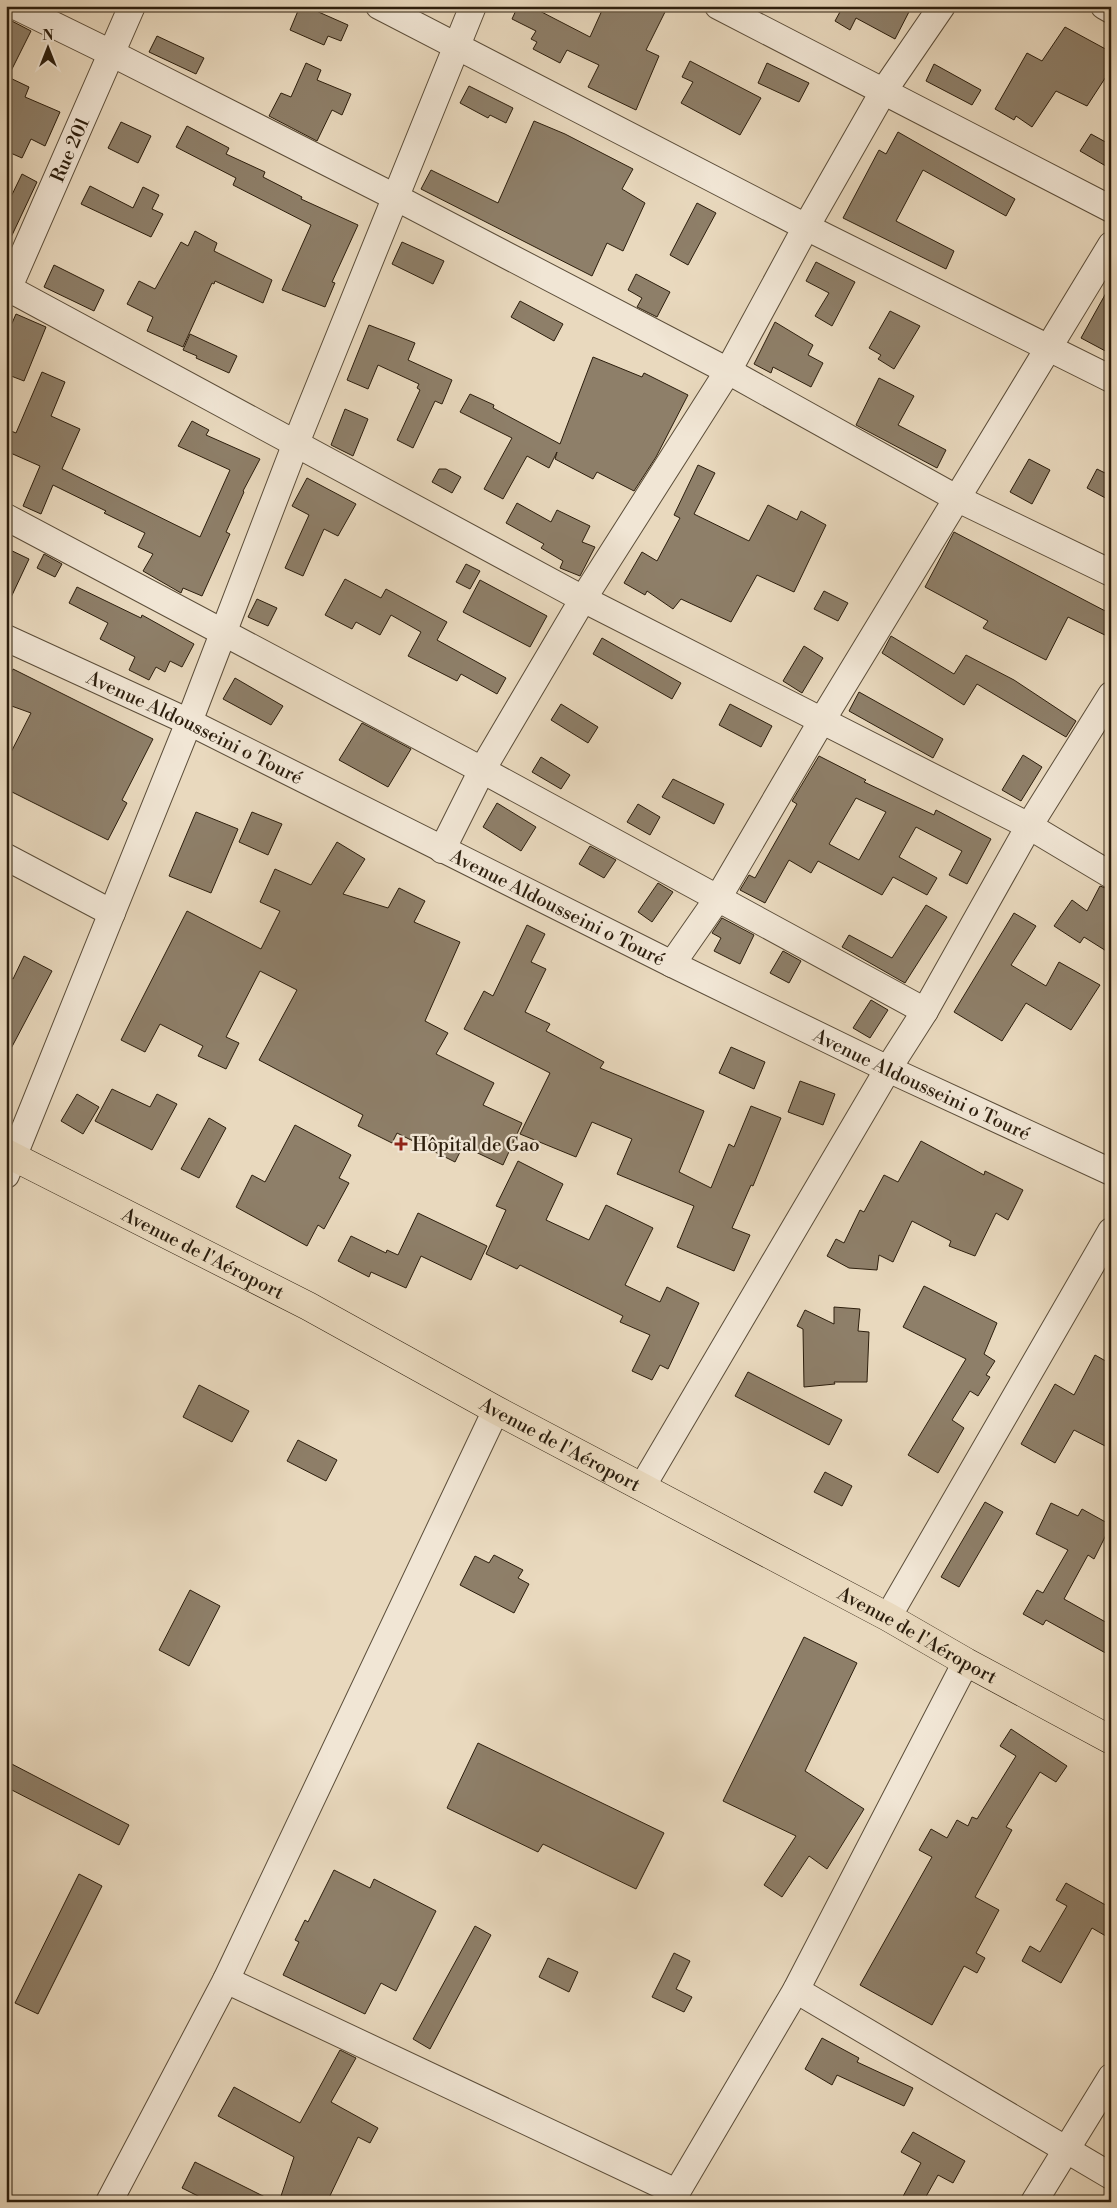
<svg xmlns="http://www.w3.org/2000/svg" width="1117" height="2208" font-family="'Libre Bodoni',serif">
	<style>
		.building { fill: #8e7f69; stroke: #2c1e0d; fill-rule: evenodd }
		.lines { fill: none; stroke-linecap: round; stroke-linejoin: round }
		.minor-casing { stroke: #5b4d39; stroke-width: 28 }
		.major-casing { stroke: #2c1e0d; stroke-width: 29 }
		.minor { stroke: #f1e6d5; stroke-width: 26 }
		.major { stroke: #e9d9be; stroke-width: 28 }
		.poi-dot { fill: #8f2418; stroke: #f1e6d5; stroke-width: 2 }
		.labels { text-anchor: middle; stroke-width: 4.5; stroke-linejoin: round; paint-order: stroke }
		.street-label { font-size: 19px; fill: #2c1e0d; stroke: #f1e6d5 }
		.poi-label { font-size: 19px; fill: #2c1e0d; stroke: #f1e6d5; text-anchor: start }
	</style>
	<rect width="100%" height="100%" fill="#e9d9be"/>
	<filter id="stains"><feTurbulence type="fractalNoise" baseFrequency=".004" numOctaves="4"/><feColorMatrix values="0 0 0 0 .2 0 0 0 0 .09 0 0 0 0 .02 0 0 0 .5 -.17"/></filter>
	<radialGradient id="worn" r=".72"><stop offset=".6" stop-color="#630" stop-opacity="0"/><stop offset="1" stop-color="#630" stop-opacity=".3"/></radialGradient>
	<path class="building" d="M300,6H305L348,25L341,41L328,36L324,45L290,30Z
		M518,6H530L590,37L604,6H668L646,50L659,56L636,110L588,87L599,65L567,50L560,63L533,49L537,42L531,39L536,31L512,19Z
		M834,6H912L895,39L856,18L850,30L835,21L841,10Z
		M6,18L31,31L8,77L29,87L25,97L60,112L45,146L31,139L22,158L6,151Z
		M1065,27L1111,52V69L1087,106L1056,91L1032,127L1016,116L1014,120L995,109L1027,53L1042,61Z
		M157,36L204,58L196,74L149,52Z
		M690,61L761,98L740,135L681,103L693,82L682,77Z
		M306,63L321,70L317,80L351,94L342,115L332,110L317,141L269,116L281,93L291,97Z
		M767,63L809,83L799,102L758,83Z
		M934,64L981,90L972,105L926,81Z
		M469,86L513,108L506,123L490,115L488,118L460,103Z
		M534,121L565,134L633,169L622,189L645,203L623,251L607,243L592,276L421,189L431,170L498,203Z
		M121,122L151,136L138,163L108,148Z
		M187,126L229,148L226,154L265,172L263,177L302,197L301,199L358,225L332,282L335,283L325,307L282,290L311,225L233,185L236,178L176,147Z
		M898,132L1015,199L1006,216L923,170L896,221L954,251L946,269L843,218L879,150L886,154Z
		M1091,134L1111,145V169L1080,151Z
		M22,174L37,182L6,248V207Z
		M90,186L133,208L143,187L159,195L152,209L163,214L151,237L81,204Z
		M697,203L716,213L688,265L670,255Z
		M195,231L217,243L214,251L272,280L263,303L215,281L214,284L212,283L183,347L147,331L153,317L127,304L139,281L155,289L181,242L188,246Z
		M402,242L444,261L433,284L392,264Z
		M816,262L855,282L832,326L815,316L829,293L806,281Z
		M54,265L104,290L94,311L44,287Z
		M636,274L670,292L657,317L637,307L642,298L628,290Z
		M1111,284V354L1081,338Z
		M520,301L563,324L554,341L511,317Z
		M890,311L920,326L894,369L878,359L881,355L869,348Z
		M16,314L46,327L24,381L6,374V337Z
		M775,322L813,345L808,355L823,363L811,387L773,367L771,373L754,364Z
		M369,325L415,343L408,360L452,380L442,404L435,401L413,448L397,440L420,390L417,388L419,384L378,365L368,389L347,380Z
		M190,334L237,356L229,373L196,358L197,356L183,350Z
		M593,357L642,377L644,373L688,395L656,457L634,491L597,472L593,479L555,459L557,452L549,468L527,456L503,499L484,489L512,438L460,412L470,394L494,405L493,408L560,444Z
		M42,372L65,382L51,416L80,429L62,469L200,537L230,470L178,446L192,421L209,430L206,435L260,459L243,491L244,492L226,532L230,534L202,596L183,588L181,593L143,571L153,554L138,547L145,533L104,513L106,511L53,485L41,514L23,506L40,466L6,451V429L16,433Z
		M879,378L914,396L898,425L946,450L937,468L856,425Z
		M345,409L368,419L353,456L331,445Z
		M1029,459L1050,470L1032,504L1010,492Z
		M698,465L715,473L694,514L749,541L768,505L797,520L801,511L826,525L794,592L757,575L731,622L681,599L673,609L647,591L645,595L624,583L642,552L657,561L680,518L674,515Z
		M439,469H446L461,477L452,493L432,482Z
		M1097,469L1111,476V501L1087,488Z
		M307,478L356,504L338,536L324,529L303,576L285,568L309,515L292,506Z
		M517,503L551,522L557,510L590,526L582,542L595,547L580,576L560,568L563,561L541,548L544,544L506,523Z
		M954,532L1111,614V638L1068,617L1046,660L983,628L988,621L925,587Z
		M6,548L29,559L6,608Z
		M44,554L62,564L55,577L37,568Z
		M466,564L480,571L470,589L456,582Z
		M345,579L381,598L386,589L447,622L437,640L506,678L497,694L461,674L457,681L408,656L421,632L391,615L380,635L356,622L352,629L325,615Z
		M480,580L547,616L530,647L463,612Z
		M77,587L141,618L142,615L194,644L182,667L170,661L165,672L156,667L149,680L129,670L135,657L100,639L108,623L69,603Z
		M824,591L848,603L838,621L814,609Z
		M257,599L277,608L268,626L248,617Z
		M891,636L954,674L966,655L1014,680L1076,721L1066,737L977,684L964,705L882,653Z
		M602,638L681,683L672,699L593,654Z
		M804,646L823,658L802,693L783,681Z
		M13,669L153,739L122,800L127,803L108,840L6,789V762L31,713L6,704V685Z
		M235,678L283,706L271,725L223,699Z
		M859,692L943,739L933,758L849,711Z
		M561,704L598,727L588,743L551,720Z
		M730,704L772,726L761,747L719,725Z
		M362,723L411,749L388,787L339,760Z
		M1023,755L1042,767L1021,801L1002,790Z
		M819,756L866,780L864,782L934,815L936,810L991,839L967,884L949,875L962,851L916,827L899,857L937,878L927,895L893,877L882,895L818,861L811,873L789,860L765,903L740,890L749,875L755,878L797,804L792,801ZM856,798L886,812L859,860L829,844Z
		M541,757L570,775L561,789L532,772Z
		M673,779L724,804L714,824L662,797Z
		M497,803L536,827L521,851L483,827Z
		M638,804L660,817L650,835L627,822Z
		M196,812L238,829L211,893L169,876Z
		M252,812L282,824L268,855L239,842Z
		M337,842L365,859L343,894L388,908L399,888L425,901L414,922L460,942L425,1021L448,1033L436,1054L494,1083L483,1105L522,1123L503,1165L463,1146L455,1162L397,1133L392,1143L358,1126L363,1115L259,1060L297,990L260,971L226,1037L239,1043L226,1069L198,1056L203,1046L160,1024L145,1052L121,1040L187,911L261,949L280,911L260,902L275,869L311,885Z
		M590,846L616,860L604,878L579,864Z
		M658,883L673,892L652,922L638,912Z
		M1100,886L1111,890V954L1084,937L1080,943L1054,926L1072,900L1087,911Z
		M926,905L947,917L905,983L842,947L849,935L892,958Z
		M1014,913L1036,926L1011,965L1046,986L1059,962L1100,985L1071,1030L1026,1003L1002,1041L954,1012Z
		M722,918L754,935L740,964L714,951L721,938L712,933Z
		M527,925L545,934L531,962L546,969L525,1012L550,1024L546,1031L604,1062L600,1068L704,1111L679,1172L711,1188L729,1144L734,1147L751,1106L781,1118L753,1186L751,1185L732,1228L750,1235L734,1271L677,1247L694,1206L617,1174L632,1139L592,1122L576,1157L520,1134L550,1073L464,1029L484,991L493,996Z
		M783,951L801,961L789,983L770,973Z
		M24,956L52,971L6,1058V976L13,979Z
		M871,1000L888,1010L870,1038L853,1028Z
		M731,1047L765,1062L754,1089L719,1073Z
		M800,1081L835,1094L823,1125L788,1112Z
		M112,1089L150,1107L157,1094L177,1104L152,1150L95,1121Z
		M77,1094L99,1107L83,1134L61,1121Z
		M209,1118L226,1128L199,1178L181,1169Z
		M295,1125L351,1155L339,1178L349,1183L324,1229L318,1225L307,1246L236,1207L252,1175L265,1182Z
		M921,1141L984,1175L985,1171L1023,1190L1008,1220L996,1213L975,1256L949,1246L951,1241L912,1221L893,1262L879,1255L877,1270L849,1268L827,1256L836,1239L844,1243L860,1210L864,1212L884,1175L898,1182Z
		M518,1161L563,1184L546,1220L589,1240L606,1205L653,1228L625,1285L660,1302L667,1287L699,1303L668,1369L660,1365L652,1380L632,1371L650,1335L620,1322L623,1316L520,1265L517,1269L486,1254L506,1210L496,1206Z
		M418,1213L487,1246L471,1280L421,1256L406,1288L371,1272L369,1277L338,1261L351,1236L386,1253L387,1250L398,1255Z
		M924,1286L997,1323L984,1354L995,1361L986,1375L990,1377L978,1396L970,1391L952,1420L964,1428L938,1473L908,1455L966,1359L903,1327Z
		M834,1307L860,1309L858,1331L869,1332L867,1382H834L835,1384L804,1387L803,1329L797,1326L805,1310L834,1324Z
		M1095,1355L1111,1364V1449L1074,1430L1055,1463L1021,1444L1055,1384L1074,1395Z
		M748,1372L842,1420L829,1445L735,1396Z
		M199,1385L249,1411L232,1442L183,1417Z
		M298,1440L337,1460L326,1481L287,1461Z
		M825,1472L852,1486L842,1506L814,1492Z
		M985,1502L1003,1512L959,1587L941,1577Z
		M1051,1503L1078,1516L1082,1509L1111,1525L1094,1559L1088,1555L1064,1599L1111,1625V1656L1046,1620L1043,1625L1023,1614L1037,1590L1043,1593L1068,1550L1036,1534Z
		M494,1555L523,1570L518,1578L529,1584L514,1613L460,1585L475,1556L489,1563Z
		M190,1590L220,1606L189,1666L159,1650Z
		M804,1637L857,1663L805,1771L864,1809L827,1869L809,1856L782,1897L764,1885L796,1836L723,1801Z
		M1011,1729L1067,1766L1056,1782L1040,1772L1006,1827L1012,1830L975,1897L999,1910L976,1953L985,1958L977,1973L964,1966L932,2025L860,1985L932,1857L919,1850L931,1829L947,1838L957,1820L968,1826L972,1817L977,1819L1016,1756L1000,1746Z
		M478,1743L664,1833L636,1889L543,1844L538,1852L447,1808Z
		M6,1761L129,1825L119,1845L6,1787Z
		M334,1870L370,1888L374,1879L436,1911L396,1991L381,1983L365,2014L283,1975L299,1942L295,1940L305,1920L308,1922Z
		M79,1874L102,1886L38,2014L15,2003Z
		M1066,1883L1111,1908V1939L1092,1928L1061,1983L1022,1961L1030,1946L1040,1952L1067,1906L1056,1900Z
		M475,1926L491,1935L430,2049L413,2039Z
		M674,1953L690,1961L676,1989L692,1997L684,2012L652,1997Z
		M548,1958L578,1972L569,1992L539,1977Z
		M822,2038L859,2058L857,2062L913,2088L904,2106L837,2075L832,2085L805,2069Z
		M340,2050L356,2058L331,2102L378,2128L370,2143L358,2137L327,2202H279L294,2157L218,2116L234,2087L300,2123Z
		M913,2132L965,2161L953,2183L938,2175L923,2202H900L921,2163L901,2152Z
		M195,2162L275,2202H210L182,2188Z"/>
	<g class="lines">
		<defs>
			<g id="minor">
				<path d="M15,6L111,53L395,197L728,371L958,499L1111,573"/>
				<path d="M379,6L806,227L1111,379"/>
				<path d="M718,6L1111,209"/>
				<path d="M1104,6L1111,10"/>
				<path d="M6,287L583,599L1029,826L1111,875"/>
				<path id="s1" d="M6,294L132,6"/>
				<path d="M6,517L482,770L925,1011"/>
				<path id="s2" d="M6,638L189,722L672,964L888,1069L1111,1172"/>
				<path d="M442,850L482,770L583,599L728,371L806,227L883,92L942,6"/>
				<path d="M6,857L112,913"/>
				<path d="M672,964L718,898L821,722L1111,245"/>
				<path d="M6,1175L189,722L296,443L473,6"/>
				<path d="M642,1487L888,1069L925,1011L1029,826L1111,695"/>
				<path d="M888,1617L1111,1231"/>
				<path d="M226,1980L676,2192"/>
				<path d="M796,1990L1111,2176"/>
				<path d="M109,2202L226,1980L496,1410"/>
				<path d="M671,2202L796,1990L966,1662"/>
				<path d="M1034,2202L1111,2077"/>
			</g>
			<g id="major">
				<path id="s3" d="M6,1153L308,1306L496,1410L888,1617L966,1662L1111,1740"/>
			</g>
		</defs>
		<use href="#minor" class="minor-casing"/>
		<use href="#major" class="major-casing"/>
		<use href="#minor" class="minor"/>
		<use href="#major" class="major"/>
	</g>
	<path class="poi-dot" d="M398.5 1136.5h5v5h5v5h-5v5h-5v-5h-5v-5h5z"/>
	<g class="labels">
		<g class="street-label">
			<text dy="7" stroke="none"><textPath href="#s1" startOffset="158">Rue 201</textPath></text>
			<text dy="7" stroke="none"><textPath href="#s2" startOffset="209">Avenue Aldousseini o Touré</textPath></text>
			<text dy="7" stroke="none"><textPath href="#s2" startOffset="614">Avenue Aldousseini o Touré</textPath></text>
			<text dy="7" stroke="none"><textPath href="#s2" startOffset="1019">Avenue Aldousseini o Touré</textPath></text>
			<text dy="7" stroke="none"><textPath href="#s3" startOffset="221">Avenue de l'Aéroport</textPath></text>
			<text dy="7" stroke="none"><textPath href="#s3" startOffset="626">Avenue de l'Aéroport</textPath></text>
			<text dy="7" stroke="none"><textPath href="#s3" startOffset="1031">Avenue de l'Aéroport</textPath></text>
		</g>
		<g class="poi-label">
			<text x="412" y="1151">Hôpital de Gao</text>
		</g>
	</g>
	<rect width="1117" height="2208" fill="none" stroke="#e9d9be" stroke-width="25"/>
	<rect x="8" y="8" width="1102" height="2193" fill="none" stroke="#2c1e0d" stroke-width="2.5"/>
	<rect x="12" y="12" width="1092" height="2183" fill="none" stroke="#2c1e0d"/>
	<g transform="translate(48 48)" stroke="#f1e6d5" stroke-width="4" paint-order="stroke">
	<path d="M0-4L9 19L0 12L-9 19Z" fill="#2c1e0d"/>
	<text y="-8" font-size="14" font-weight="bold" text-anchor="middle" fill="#2c1e0d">N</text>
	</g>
	<rect width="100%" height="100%" filter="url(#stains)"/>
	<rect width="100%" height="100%" fill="url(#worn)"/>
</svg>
